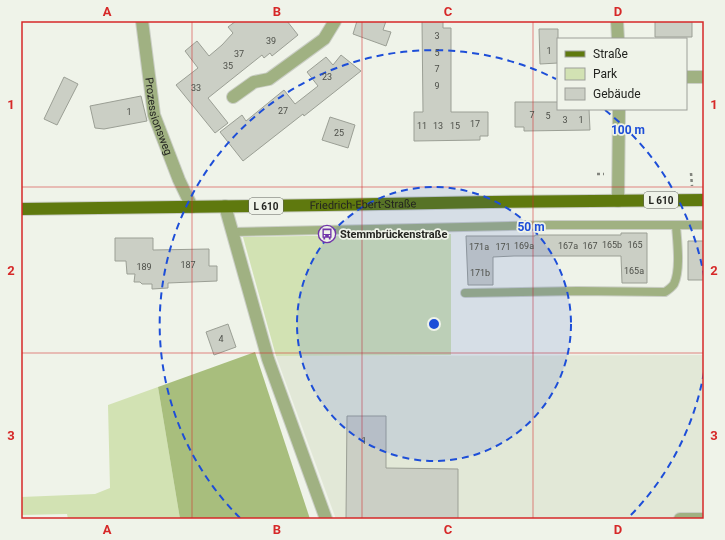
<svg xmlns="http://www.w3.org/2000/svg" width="725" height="540" font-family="Roboto,sans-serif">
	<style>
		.built { fill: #e2e8d7 }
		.green { fill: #d2e2b3 }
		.forest { fill: #a8be7d }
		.building { fill: #cbcfc5; stroke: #9b9f95 }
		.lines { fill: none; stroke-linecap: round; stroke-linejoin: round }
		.service-casing { stroke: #cacec5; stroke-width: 10 }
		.minor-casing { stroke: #cacec5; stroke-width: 14 }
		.primary-casing { stroke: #cacec5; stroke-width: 14 }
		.path { stroke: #82847e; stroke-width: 2.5; stroke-dasharray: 3 3; stroke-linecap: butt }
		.service { stroke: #a0b182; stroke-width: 8 }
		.minor { stroke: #a0b182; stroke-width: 12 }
		.primary { stroke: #5f790e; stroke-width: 12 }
		.grid { fill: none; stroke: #d62828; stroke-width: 1; stroke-opacity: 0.55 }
		.ring { fill: none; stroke: #1d4ed8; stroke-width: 2; stroke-dasharray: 7 5 }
		.labels { text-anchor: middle; stroke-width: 3.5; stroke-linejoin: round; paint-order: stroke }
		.number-label { font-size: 9px; fill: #4d4f49 }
		.shield { fill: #eff3e9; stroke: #60625c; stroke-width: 1 }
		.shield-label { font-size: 10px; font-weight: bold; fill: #232420 }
		.street-label { font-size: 11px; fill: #232420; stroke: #eff3e9 }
		.poi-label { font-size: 11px; font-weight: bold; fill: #232420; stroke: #eff3e9; text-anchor: start }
		.centre { fill: #1d4ed8; stroke: #eff3e9; stroke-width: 2 }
		.ring-label { font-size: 12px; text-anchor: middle; font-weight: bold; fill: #1d4ed8; stroke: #eff3e9; stroke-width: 3.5; stroke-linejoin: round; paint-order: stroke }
		.neatline { fill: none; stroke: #d62828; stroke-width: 1.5 }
		.grid-label { font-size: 13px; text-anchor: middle; font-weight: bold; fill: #d62828 }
	</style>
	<rect width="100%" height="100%" fill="#eff3e9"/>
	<path class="built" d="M704,355V519H336L276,356Z"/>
	<path class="green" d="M451,234V355L276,356L243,237Z
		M158,387L180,519H68L67,514L21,515V497L95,494L110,488L108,405Z"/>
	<path class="forest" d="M255,352L310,519H180L158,387Z"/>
	<path class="building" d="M236,21H287L298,35L272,56L270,53L264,58L262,55L208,98L228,123L215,133L176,85L198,68L185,51L197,41L209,56L222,45L233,33L228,27Z
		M357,21H386L383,30L391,32L386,46L353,34Z
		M422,21H443V28H451V112H488V136H480V140L414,141V112H423Z
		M655,21H692V37H655Z
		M539,29H558V63L540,64Z
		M341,55L361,71L304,116L303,114L243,161L220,132L242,115L246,121L284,90L295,104L318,86L307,72L326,57L333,65Z
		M64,77L78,84L57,125L44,119Z
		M141,96L147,121L104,129L95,128L90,106Z
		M515,102H558V109H589L590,130L524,131V127H515Z
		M330,117L355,125L348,148L322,140Z
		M621,233H647V283H622L621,256H514L493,257V285H468L466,236H535V235H621Z
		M115,238H153V250L209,249V266H217V281L168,283V288L152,289V284H142L140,282H134L135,274H127L126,261H115Z
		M688,241H704V280H688Z
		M228,324L236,347L214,355L206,332Z
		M347,416H386V468L458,469V519H346Z"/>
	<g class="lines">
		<defs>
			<path id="service" d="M232,232L550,225H704
				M465,293L577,291L665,292C668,290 672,287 674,284C681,269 677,241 676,225"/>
			<g id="minor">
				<path id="s1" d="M142,21L154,115L179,180L192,207"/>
				<path d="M617,21L618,39"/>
				<path d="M686,77H704"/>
				<path d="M233,97L254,82L269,79L324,39L335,21"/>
				<path d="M618,201L619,109"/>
				<path d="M225,206L268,359L326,519"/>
				<path d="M680,519H704"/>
			</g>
			<g id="primary">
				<path id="s2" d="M21,209L325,205L491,202L704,200"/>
			</g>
		</defs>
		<use href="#service" class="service-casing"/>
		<use href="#minor" class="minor-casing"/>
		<use href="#primary" class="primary-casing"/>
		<path class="path" d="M691,173L692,186
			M597,174H604"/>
		<use href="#service" class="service"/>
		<use href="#minor" class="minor"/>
		<use href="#primary" class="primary"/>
	</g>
	<path class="grid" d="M192,21V519M362,21V519M533,21V519M21,187H704M21,353H704"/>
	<circle cx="434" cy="324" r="137" fill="#1d4ed8" fill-opacity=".12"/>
	<g class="ring">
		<circle cx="434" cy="324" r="137"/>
		<path d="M704 372A274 274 0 0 1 628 518M240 518A274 274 0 0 1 556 79M605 110A274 274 0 0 1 704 276"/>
	</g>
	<defs>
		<symbol id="bus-ring" viewBox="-11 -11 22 22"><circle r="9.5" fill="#eff3e9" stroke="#7135aa" stroke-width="1.5"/><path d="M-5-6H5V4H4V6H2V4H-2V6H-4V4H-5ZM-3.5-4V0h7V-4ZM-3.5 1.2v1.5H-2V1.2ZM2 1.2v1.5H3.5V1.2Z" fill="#7135aa"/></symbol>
	</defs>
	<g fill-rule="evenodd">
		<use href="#bus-ring" x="317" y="224" width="20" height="20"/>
	</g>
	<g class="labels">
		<g class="number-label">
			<text x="437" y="39">3</text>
			<text x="271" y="44">39</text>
			<text x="549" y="54">1</text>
			<text x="437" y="56">5</text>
			<text x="239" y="57">37</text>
			<text x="228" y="69">35</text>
			<text x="437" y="72">7</text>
			<text x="327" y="80">23</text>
			<text x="437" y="89">9</text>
			<text x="196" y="91">33</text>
			<text x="283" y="114">27</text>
			<text x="129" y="115">1</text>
			<text x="532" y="118">7</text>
			<text x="548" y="119">5</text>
			<text x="565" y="123">3</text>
			<text x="581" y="123">1</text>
			<text x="475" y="127">17</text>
			<text x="422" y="129">11</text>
			<text x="438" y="129">13</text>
			<text x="455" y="129">15</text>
			<text x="339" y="136">25</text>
			<text x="612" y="248">165b</text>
			<text x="635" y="248">165</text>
			<text x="524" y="249">169a</text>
			<text x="568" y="249">167a</text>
			<text x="590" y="249">167</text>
			<text x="479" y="250">171a</text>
			<text x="503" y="250">171</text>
			<text x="188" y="268">187</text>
			<text x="144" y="270">189</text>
			<text x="634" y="274">165a</text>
			<text x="480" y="276">171b</text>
			<text x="221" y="342">4</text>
			<text x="364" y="444">1</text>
		</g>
		<g class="shield">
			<rect x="644" y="192" width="34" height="16" rx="3"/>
			<rect x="249" y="198" width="34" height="16" rx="3"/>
		</g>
		<g class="shield-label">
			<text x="661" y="204">L 610</text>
			<text x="266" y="210">L 610</text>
		</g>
		<g class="street-label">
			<text dy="4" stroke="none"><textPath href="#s1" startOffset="97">Prozessionsweg</textPath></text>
			<text dy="4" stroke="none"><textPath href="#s2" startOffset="342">Friedrich-Ebert-Straße</textPath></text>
		</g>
		<g class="poi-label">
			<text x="340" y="238">Stemmbrückenstraße</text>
		</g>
	</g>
	<circle cx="434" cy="324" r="6" class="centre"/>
	<g class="ring-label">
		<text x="628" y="134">100 m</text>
		<text x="531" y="231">50 m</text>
	</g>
	<rect width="725" height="540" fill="none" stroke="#eff3e9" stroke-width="44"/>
	<rect x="557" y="38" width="130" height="72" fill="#eff3e9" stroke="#9da099"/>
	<rect x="565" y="51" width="20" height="6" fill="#5f790e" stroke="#9da099"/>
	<text x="593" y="58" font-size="12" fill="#232420">Straße</text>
	<rect x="565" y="68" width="20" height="12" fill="#d2e2b3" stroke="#9da099"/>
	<text x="593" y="78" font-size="12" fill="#232420">Park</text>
	<rect x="565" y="88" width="20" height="12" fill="#cbcfc5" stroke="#9da099"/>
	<text x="593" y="98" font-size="12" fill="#232420">Gebäude</text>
	<rect x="22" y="22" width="681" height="496" class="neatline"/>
	<g class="grid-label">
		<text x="107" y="16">A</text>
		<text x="277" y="16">B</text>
		<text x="448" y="16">C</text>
		<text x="618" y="16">D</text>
		<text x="11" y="109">1</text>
		<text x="714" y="109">1</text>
		<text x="11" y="275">2</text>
		<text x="714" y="275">2</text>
		<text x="11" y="440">3</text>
		<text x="714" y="440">3</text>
		<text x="107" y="534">A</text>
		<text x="277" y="534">B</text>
		<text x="448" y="534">C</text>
		<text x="618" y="534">D</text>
	</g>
</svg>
